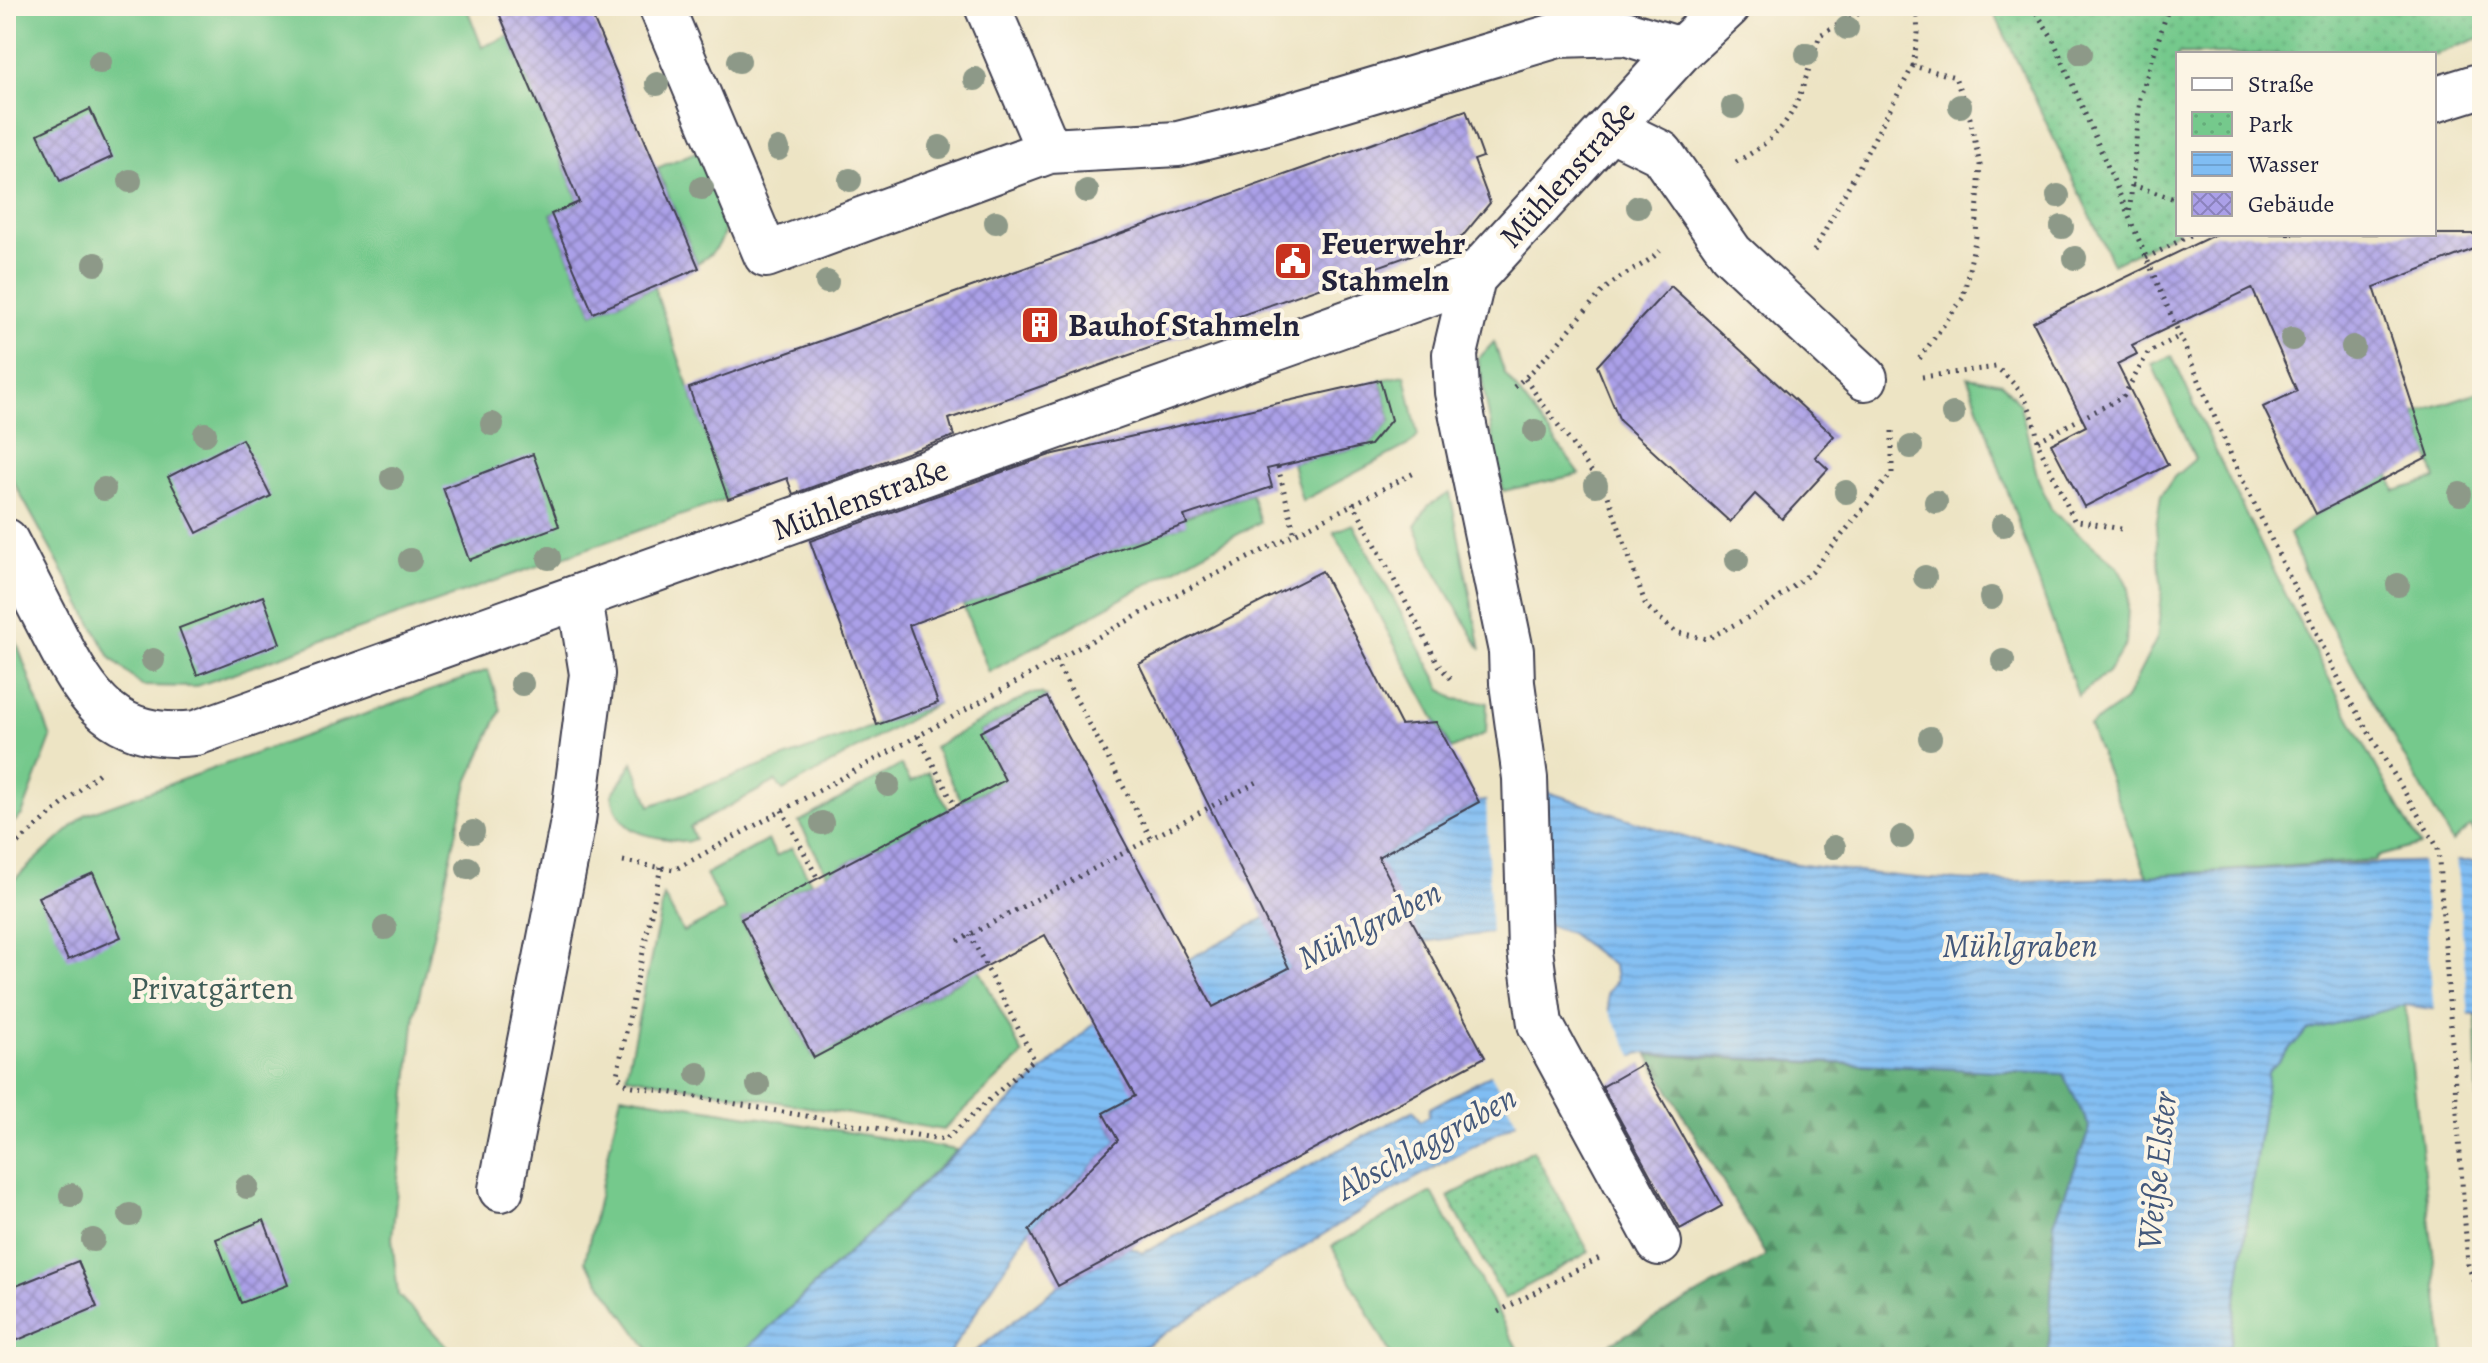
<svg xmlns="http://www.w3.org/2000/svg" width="2488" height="1363" font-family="Alegreya,serif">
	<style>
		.green { fill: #75c98c; stroke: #4c7664; stroke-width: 2 }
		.forest { fill: url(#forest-firs); stroke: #41685a; stroke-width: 2 }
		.wetland { fill: url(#wetland-marsh); stroke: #4c7664; stroke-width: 2 }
		.park { fill: url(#park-dots); stroke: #4c7664; stroke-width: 2 }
		.water { fill: url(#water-rules); stroke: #517097; stroke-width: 2 }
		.pier { fill: #ede4c4 }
		.building { fill: url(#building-cross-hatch) }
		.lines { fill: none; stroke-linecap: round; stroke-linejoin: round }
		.minor-casing { stroke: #403f50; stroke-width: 48 }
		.path { stroke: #403f50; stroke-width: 5; stroke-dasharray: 2 6; stroke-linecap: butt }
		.minor { stroke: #fff; stroke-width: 44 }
		.tree { fill: #8d9988 }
		.labels { text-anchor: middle; stroke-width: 8; stroke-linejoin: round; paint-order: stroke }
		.street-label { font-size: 32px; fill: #22223b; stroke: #fcf5e5 }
		.poi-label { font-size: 32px; font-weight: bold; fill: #22223b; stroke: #fcf5e5; text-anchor: start }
		.park-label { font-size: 32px; fill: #3f5c57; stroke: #fcf5e5 }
		.water-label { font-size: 34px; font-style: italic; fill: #43587b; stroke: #fcf5e5 }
	</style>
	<defs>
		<pattern id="forest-firs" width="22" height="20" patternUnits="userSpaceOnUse" patternTransform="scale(2)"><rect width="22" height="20" fill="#60ad78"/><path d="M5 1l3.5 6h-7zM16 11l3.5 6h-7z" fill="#4f8c64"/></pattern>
		<pattern id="wetland-marsh" width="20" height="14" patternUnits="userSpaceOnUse" patternTransform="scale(2)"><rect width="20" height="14" fill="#75c98c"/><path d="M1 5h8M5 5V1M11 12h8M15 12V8" fill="none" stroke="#65ac7a"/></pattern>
		<pattern id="park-dots" width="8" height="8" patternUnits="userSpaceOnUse" patternTransform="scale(2)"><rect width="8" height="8" fill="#75c98c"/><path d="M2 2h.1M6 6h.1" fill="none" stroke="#65ac7a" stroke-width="1.8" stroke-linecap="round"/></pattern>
		<pattern id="water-rules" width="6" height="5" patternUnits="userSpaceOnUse" patternTransform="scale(2)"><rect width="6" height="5" fill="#80bdf3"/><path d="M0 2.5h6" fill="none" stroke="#6ea2d1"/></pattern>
		<pattern id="building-cross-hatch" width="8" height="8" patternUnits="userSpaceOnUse" patternTransform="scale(2)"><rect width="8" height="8" fill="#aba0e8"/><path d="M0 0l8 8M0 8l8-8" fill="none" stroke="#8b82bd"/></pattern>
	</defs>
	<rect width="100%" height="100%" fill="#fcf5e5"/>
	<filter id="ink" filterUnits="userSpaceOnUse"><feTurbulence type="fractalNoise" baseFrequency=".0125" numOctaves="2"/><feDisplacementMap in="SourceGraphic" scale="16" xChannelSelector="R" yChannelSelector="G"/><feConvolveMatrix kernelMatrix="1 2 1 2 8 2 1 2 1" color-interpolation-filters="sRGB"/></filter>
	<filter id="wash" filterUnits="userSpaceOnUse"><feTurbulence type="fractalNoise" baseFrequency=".006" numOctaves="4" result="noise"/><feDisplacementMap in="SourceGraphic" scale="32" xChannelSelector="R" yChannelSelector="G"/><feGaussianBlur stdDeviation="1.8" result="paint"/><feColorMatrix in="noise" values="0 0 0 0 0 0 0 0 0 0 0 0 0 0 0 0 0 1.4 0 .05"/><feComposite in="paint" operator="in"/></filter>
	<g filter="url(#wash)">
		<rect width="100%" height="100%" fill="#ede4c4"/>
		<path class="green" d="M6,6H466L482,47L509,36L579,202L551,214L593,313L654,287L728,499L194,687L142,686L110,657L6,468Z
			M698,151C715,191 749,236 697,263L657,168Z
			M1494,342L1505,374L1580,474L1503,491L1478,359Z
			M2172,356C2248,525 2328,684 2420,845L2376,857V860L2147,876L2089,726L2125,701L2157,638L2162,593L2156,527L2161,496L2174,477L2195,459L2152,364Z
			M1405,375L1418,436L1412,443L1302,501L1292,463L1370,445L1391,420L1380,380Z
			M1968,377L2002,383L2020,405L2038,479L2052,511L2118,567L2129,588L2126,644L2108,672L2078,696Z
			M2482,391V846L2471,826L2452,842L2322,610L2289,534L2316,514L2390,475L2395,491L2436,479L2415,413Z
			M1450,493L1481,650L1432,565L1415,526L1429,505Z
			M1251,494L1260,522L989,672L963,605L1186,524L1184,517Z
			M1353,524L1442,689L1455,699L1487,703L1486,733L1451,749L1334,532Z
			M6,613L51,738L22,815L6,829Z
			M488,670L501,710L468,782L415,1014L392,1238L398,1295L457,1357H6V887L86,814Z
			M1041,693L1047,697L980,732L1005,780L962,802L934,747L1030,694Z
			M938,703L783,791L776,781L690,827L695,839L686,842C650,835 619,838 612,795L633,762L650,806Z
			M901,765L911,782L928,772L949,810L827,874L799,822Z
			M768,840L776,856L792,848L811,882L741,920L814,1058L969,976L976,963L1023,1055L943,1130L626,1076L664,896L683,932L725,911L706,874Z
			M2405,1005L2445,1357H2228L2268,1072L2307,1031Z
			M621,1095L957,1150L738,1357H654L585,1261Z
			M1432,1192L1522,1357H1392L1332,1246Z"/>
		<path class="forest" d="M1648,1055L2063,1074L2090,1128L2054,1223L2049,1357H1586L1766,1256Z"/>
		<path class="wetland" d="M2476,1014L2482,1016V1218L2480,1213Z"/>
		<path class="park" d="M1991,6H2482V37L2434,55L2178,54V231L2113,264Z
			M1533,1150L1589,1252L1504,1299L1448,1197Z"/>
		<path class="water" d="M1545,791C1635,821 1724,855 1818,867C1873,874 1932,881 1987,881C2152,882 2317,860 2482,861V1016L2405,1005L2307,1031L2268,1072L2228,1357H2049L2054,1223L2090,1128L2063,1074L1640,1053L1391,1192L1127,1357H968L1058,1286L1129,1247L1143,1253L1414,1110L1420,1121L1429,1116L1430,1108L1609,1010L1607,994L1616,981L1614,966L1570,933L1547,925L1423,942L1104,1113L1118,1140L1029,1230L947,1357H738L1126,993L1479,802Z"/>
		<path class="pier" d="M1545,787L1547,930L1491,938L1486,796Z
			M2421,856H2456L2469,1017L2434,1013Z
			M1604,1003L1635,1059L1518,1124L1489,1071L1605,1007Z"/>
		<g id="blocks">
			<path class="building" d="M496,6H588L699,268L593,313L551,214L579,202Z
				M90,109L112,157L60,181L38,134Z
				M1466,110L1483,157L1474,160L1490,203L1462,237L949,419L954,436L793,494L787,478L728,499L689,388Z
				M2216,234H2482V246L2374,287L2429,456L2316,514L2263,407L2297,391L2252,288L2132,345L2137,354L2117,364L2168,465L2084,507L2051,444L2086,426L2033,322Z
				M1671,286L1834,436L1815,457L1828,469L1782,519L1755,494L1730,522L1620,421L1597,366Z
				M1380,380L1391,420L1370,445L1267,469L1272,487L1184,516L1187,524L909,625L938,703L877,725L810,541L1050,455Z
				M242,439L271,496L197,533L168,477Z
				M533,454L559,526L469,560L443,488Z
				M1322,571L1401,725L1436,722L1479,802L1378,857L1485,1057L1058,1286L1029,1230L1118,1140L1103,1113L1135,1096L1045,935L814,1058L741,919L1005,780L980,732L1047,697L1213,1007L1289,968L1139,664Z
				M263,596L280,643L197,675L179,628Z
				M93,873L121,937L68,960L38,897Z
				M1642,1064L1722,1206L1680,1229L1602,1087Z
				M264,1220L288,1285L241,1303L216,1239Z
				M78,1261L97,1307L6,1345V1290Z"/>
		</g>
	</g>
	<g filter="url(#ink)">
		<use href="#blocks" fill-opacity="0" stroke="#403f50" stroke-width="2"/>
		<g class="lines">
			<defs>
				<path id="minor" d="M661,6L766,255L1049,151L1178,144L1263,123L1558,35L1625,33L1681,50
					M987,6L1049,151
					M2434,100L2482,85
					M1610,128L1661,153L1731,253L1865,378
					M1473,278L1455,354L1457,392L1511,651L1512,683L1525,778L1530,950L1540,1024L1659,1243
					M6,541C22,572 38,603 54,634C87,700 115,742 196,733L1473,278L1681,50L1728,6
					M501,1189L573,821L592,674L580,599"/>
			</defs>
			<use href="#minor" class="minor-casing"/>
			<path class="path" d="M2032,6L2052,37L2129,216
				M2169,6L2140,98L2129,217L2234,462L2347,696L2438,848L2468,1265L2482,1302
				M1913,66L1918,33L1916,6
				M1736,162C1799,128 1798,97 1820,35L1872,6
				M2132,185L2178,200
				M1814,251L1913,66L1955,77L1970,118L1980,165L1976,236L1963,298L1917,362
				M2146,258L2193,234
				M1922,377L1996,367C2024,391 2031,404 2038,441
				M1525,379L1607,493L1646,606L1675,632L1707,639L1764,609L1812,572L1892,473V426
				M1514,387C1549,359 1573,323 1604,290C1620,274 1644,267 1660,251
				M1278,467L1294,531
				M1353,502L1440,667L1454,682
				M2121,529L2074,520L2037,441L2123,397L2148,353L2180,336
				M1055,660L1151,838
				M918,736L955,806
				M782,810L818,879
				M6,853L99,773
				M623,861L674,870L1162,602L1416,472
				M661,867L617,1075L627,1085L945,1140L1034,1059L970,935
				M958,941L1259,781
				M1498,1312L1603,1256"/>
			<use href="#minor" class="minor"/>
		</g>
		<g class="tree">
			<circle cx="1847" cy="28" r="12"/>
			<circle cx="2081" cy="53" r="12"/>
			<circle cx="1807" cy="54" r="12"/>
			<circle cx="739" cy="61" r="12"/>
			<circle cx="100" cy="62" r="12"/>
			<circle cx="975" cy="79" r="12"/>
			<circle cx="657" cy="84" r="12"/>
			<circle cx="1960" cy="106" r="12"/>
			<circle cx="1733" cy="107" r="12"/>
			<circle cx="940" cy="147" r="12"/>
			<circle cx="778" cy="149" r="12"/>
			<circle cx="850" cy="180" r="12"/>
			<circle cx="130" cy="181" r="12"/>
			<circle cx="702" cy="188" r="12"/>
			<circle cx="1087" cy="191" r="12"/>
			<circle cx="2058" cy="196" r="12"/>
			<circle cx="1638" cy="207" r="12"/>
			<circle cx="996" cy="222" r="12"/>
			<circle cx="2062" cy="227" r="12"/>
			<circle cx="2075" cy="258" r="12"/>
			<circle cx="95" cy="264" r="12"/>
			<circle cx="827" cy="282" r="12"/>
			<circle cx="2292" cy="339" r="12"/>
			<circle cx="2353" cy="347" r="12"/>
			<circle cx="1953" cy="414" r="12"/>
			<circle cx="492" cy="424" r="12"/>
			<circle cx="1535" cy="431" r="12"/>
			<circle cx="205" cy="434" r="12"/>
			<circle cx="1911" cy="447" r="12"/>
			<circle cx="392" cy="478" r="12"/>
			<circle cx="1596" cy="485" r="12"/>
			<circle cx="104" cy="489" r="12"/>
			<circle cx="1846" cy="492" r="12"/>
			<circle cx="2460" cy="494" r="12"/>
			<circle cx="1936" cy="502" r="12"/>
			<circle cx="2003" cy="525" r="12"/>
			<circle cx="549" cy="558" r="12"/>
			<circle cx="410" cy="560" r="12"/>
			<circle cx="1737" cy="560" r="12"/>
			<circle cx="1925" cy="577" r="12"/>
			<circle cx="2398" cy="585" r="12"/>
			<circle cx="1991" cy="598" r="12"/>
			<circle cx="153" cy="660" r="12"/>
			<circle cx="2003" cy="661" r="12"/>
			<circle cx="522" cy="684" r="12"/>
			<circle cx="1930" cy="738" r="12"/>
			<circle cx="888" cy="785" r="12"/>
			<circle cx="822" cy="823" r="12"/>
			<circle cx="473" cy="832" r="12"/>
			<circle cx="1902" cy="837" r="12"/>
			<circle cx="1834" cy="847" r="12"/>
			<circle cx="468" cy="868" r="12"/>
			<circle cx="385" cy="928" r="12"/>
			<circle cx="698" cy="1074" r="12"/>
			<circle cx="758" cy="1085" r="12"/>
			<circle cx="247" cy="1187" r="12"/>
			<circle cx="71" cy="1195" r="12"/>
			<circle cx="130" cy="1215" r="12"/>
			<circle cx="93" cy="1240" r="12"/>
		</g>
	</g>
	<defs>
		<symbol id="civic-square" viewBox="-11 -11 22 22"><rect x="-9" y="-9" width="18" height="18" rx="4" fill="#c8321e" stroke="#fcf5e5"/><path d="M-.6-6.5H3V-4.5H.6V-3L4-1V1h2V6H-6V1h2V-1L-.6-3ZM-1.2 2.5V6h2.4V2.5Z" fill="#fff"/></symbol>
		<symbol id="building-square" viewBox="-11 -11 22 22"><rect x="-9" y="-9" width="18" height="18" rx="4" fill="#c8321e" stroke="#fcf5e5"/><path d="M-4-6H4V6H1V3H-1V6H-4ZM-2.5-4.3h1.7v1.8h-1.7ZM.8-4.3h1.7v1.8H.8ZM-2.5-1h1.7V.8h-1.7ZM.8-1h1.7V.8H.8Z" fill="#fff"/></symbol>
	</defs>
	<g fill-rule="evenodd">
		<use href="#civic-square" x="1271" y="239" width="44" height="44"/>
		<use href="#building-square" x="1018" y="303" width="44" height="44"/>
	</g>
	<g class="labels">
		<g class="street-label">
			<text transform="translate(1567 174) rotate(-48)" y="11">Mühlenstraße</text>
			<text transform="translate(860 499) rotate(-20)" y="11">Mühlenstraße</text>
		</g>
		<g class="poi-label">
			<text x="1321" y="254">Feuerwehr<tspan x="1321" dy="37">Stahmeln</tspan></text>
			<text x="1068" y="336">Bauhof Stahmeln</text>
		</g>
		<g class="park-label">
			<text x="212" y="999">Privatgärten</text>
		</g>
		<g class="water-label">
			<text transform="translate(1369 924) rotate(-27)" y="12">Mühlgraben</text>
			<text x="2020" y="957">Mühlgraben</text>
			<text transform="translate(1426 1142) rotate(-29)" y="12">Abschlaggraben</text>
			<text transform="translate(2156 1171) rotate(-84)" y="12">Weiße Elster</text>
		</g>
	</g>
	<rect width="2488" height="1363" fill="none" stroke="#fcf5e5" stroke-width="32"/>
	<rect x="2176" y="52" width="260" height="184" fill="#fcf5e5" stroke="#a5a1a1" stroke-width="2"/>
	<rect x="2192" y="78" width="40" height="12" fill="#ffffff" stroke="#a5a1a1" stroke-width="2"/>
	<text x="2248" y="92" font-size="24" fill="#22223b">Straße</text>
	<rect x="2192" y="112" width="40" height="24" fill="url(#park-dots)" stroke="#a5a1a1" stroke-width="2"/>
	<text x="2248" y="132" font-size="24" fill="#22223b">Park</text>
	<rect x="2192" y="152" width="40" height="24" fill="url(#water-rules)" stroke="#a5a1a1" stroke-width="2"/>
	<text x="2248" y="172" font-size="24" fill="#22223b">Wasser</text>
	<rect x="2192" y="192" width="40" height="24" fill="url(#building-cross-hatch)" stroke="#a5a1a1" stroke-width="2"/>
	<text x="2248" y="212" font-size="24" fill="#22223b">Gebäude</text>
</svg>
